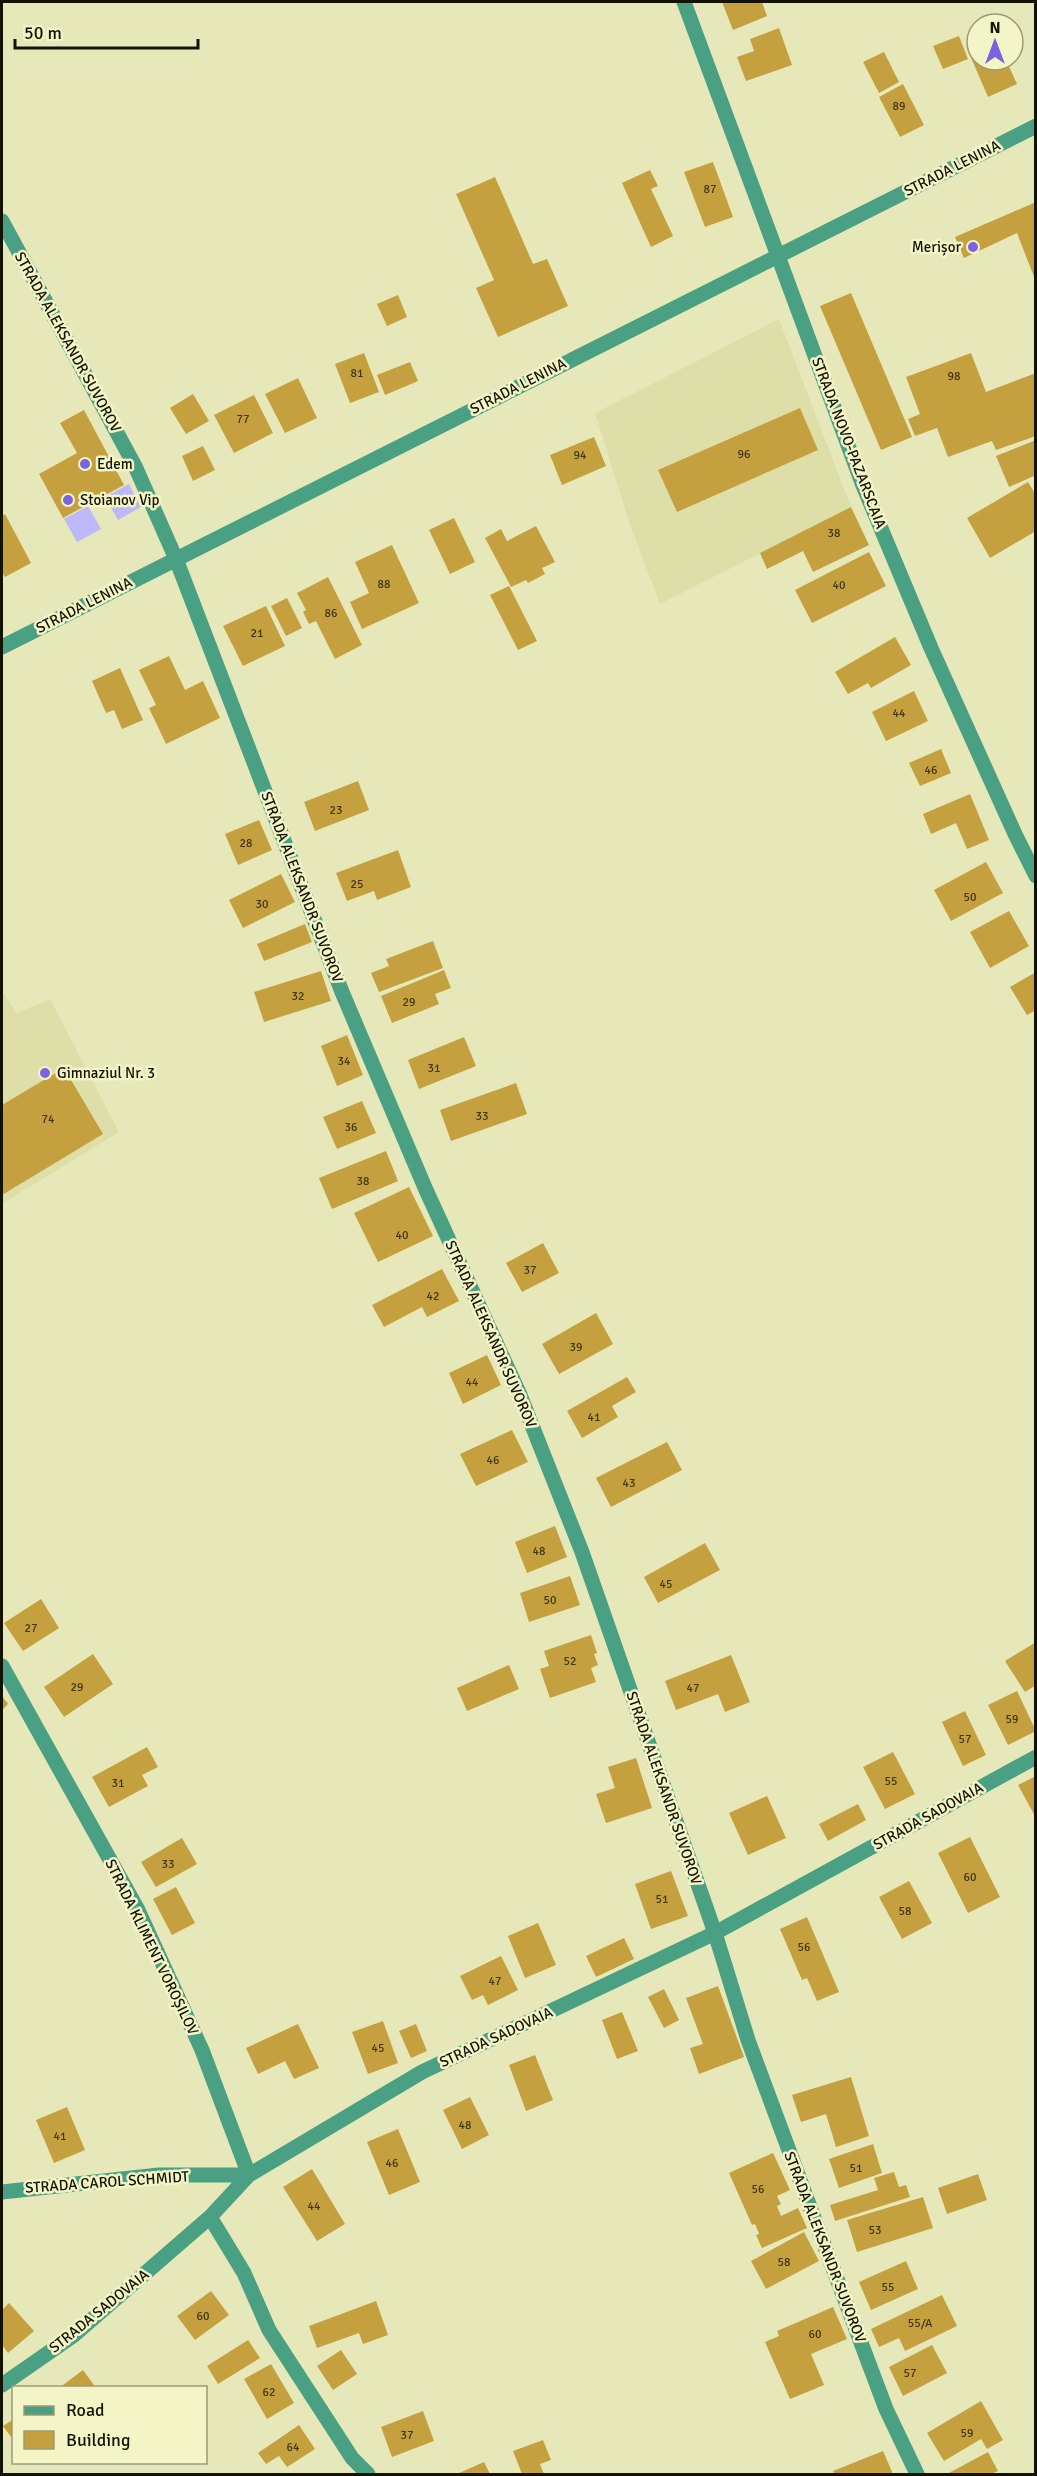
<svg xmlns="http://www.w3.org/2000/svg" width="1037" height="2476" font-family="Signika,sans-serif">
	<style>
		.built { fill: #dedfa8 }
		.green { fill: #bdb8f7 }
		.building { fill: #c5a03f }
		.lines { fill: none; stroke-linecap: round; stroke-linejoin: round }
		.minor { stroke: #4aa083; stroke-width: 15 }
		.poi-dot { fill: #7a63de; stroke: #f4f5c6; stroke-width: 2 }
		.labels { text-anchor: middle; stroke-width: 5; stroke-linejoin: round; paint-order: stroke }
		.number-label { font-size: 12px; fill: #403613 }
		.street-label { font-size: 15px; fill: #131304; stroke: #f4f5c6 }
		.poi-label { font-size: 15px; fill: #131304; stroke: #f4f5c6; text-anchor: start }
	</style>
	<rect width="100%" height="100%" fill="#e7e8b9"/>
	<path class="built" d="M779,319L851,507L660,604L630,525L595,413Z
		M2,991L17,1013L50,999L119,1132L2,1204Z"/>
	<path class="green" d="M129,484L141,507L118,520L105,497Z
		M88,506L101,529L77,542L64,519Z"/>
	<path class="building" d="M722,2H762L767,16L733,30Z
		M779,28L792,65L746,81L737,57L754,51L750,39Z
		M959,36L968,59L943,69L933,46Z
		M977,49V60H1006L1017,84L988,97L969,53Z
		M884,52L899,82L879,93L863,62Z
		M903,84L924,125L900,137L879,97Z
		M713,162L733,217L705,227L684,172Z
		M650,170L658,186L651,189L673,236L651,247L622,183Z
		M495,177L533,264L547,259L568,306L498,337L476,288L494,280L456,194Z
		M1036,202V282L1017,233L964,258L955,237Z
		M851,293L912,437L881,450L820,306Z
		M398,295L407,317L387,326L377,304Z
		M364,353L379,392L350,403L335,364Z
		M971,353L986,392L1036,373V436L996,450L992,441L948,457L937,428L915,436L908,419L920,414L906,377Z
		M410,362L418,381L385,395L377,375Z
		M298,378L317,418L285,433L265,394Z
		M193,394L209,421L186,434L170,408Z
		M254,395L273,433L234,453L214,415Z
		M800,408L818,450L677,512L658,470Z
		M84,410L124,485L63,518L39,474L77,453L60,423Z
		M594,437L606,466L562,485L550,455Z
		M1036,440V475L1009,487L996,456Z
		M203,446L215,470L193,481L182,456Z
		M1028,482L1036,495V531L990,558L967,518Z
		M851,507L869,545L813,572L803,551L767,569L760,553Z
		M5,514L31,563L5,577L2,572V516Z
		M454,518L475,562L450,574L429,530Z
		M536,526L555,562L542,568L545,574L528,583L526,580L511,587L485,538L501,529L507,541Z
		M392,545L419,603L362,629L350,602L369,593L355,562Z
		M869,552L886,586L812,623L795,590Z
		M328,577L362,645L335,659L316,621L309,624L303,612L306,610L297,593Z
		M509,586L537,641L518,650L490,595Z
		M287,598L302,628L286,636L271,606Z
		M266,606L285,646L243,666L223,626Z
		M895,637L911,665L871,688L868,683L848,694L835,672Z
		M169,656L185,690L203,681L220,718L166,744L149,708L156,705L139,670Z
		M120,668L143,720L122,729L114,710L106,713L92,681Z
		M914,691L928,721L886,741L872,712Z
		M941,749L951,773L920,786L909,763Z
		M358,781L369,810L315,831L304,802Z
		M970,794L989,840L967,849L956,823L931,834L923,814Z
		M259,820L272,850L238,865L225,834Z
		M398,850L411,887L377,900L374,891L347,901L336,873Z
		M986,862L1003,893L951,921L934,890Z
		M281,874L295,902L243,928L229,900Z
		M1009,911L1029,946L990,968L970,932Z
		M305,924L312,942L264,961L257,944Z
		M433,941L443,968L379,992L371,973L389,966L386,959Z
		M444,970L451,988L435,994L439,1004L392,1023L381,996Z
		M321,971L331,1001L264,1022L254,992Z
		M1036,972V1010L1027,1015L1010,987Z
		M347,1035L363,1075L337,1086L321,1046Z
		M464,1037L476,1066L419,1089L408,1060Z
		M64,1068L103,1134L2,1195V1105Z
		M516,1083L527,1114L451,1141L440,1110Z
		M362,1101L376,1133L337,1149L323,1117Z
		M386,1151L398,1181L332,1209L319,1178Z
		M409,1187L433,1236L378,1262L354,1213Z
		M543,1243L559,1273L522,1292L506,1263Z
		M442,1269L459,1301L427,1317L422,1307L384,1327L372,1305Z
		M596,1313L613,1344L559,1374L542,1344Z
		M487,1355L501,1385L463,1404L449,1373Z
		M627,1377L636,1392L612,1406L618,1417L582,1438L567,1411Z
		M512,1430L528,1462L476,1486L460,1454Z
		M667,1442L682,1470L611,1507L596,1478Z
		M555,1526L567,1557L527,1573L515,1542Z
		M705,1543L720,1570L658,1603L644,1577Z
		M570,1576L580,1605L529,1622L520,1593Z
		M41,1599L59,1628L23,1651L4,1623Z
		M591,1635L597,1653L594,1654L598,1665L591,1668L596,1682L550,1698L540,1669L549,1666L544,1651Z
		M1036,1642V1685L1025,1692L1005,1661Z
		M93,1654L113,1684L64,1717L44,1687Z
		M731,1655L750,1702L725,1712L718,1694L676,1710L665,1681Z
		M509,1665L519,1689L467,1711L457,1688Z
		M1017,1691L1036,1731L1008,1745L988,1705Z
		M2,1696L8,1704L2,1710Z
		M965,1711L986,1755L963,1766L942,1722Z
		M147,1747L158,1767L142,1775L148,1786L109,1807L92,1777Z
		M893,1752L915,1794L885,1809L863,1767Z
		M636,1758L652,1808L606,1823L596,1794L615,1788L608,1767Z
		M1036,1776V1818L1018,1785Z
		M767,1796L786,1838L748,1855L729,1813Z
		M858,1804L866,1820L828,1841L819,1824Z
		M970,1837L1000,1897L968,1913L938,1853Z
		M182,1838L197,1864L156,1887L141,1862Z
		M671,1871L688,1916L651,1929L635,1884Z
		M909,1881L932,1923L902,1939L879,1897Z
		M176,1887L195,1923L172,1935L153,1899Z
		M807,1917L839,1992L817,2001L807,1978L802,1980L780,1929Z
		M538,1923L556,1965L525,1978L508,1936Z
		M624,1938L634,1959L596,1977L586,1956Z
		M501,1956L518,1990L488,2005L483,1995L472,2000L460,1976Z
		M718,1986L744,2057L699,2074L690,2048L703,2044L686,1998Z
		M664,1989L679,2020L664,2028L648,1997Z
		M622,2012L638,2051L617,2059L602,2020Z
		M383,2021L398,2063L368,2074L352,2032Z
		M298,2024L319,2068L294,2079L285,2061L258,2074L246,2048Z
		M416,2024L427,2051L411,2058L399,2031Z
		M535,2055L553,2100L526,2111L509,2065Z
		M851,2077L869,2136L836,2147L826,2114L801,2122L792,2095Z
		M470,2097L489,2135L462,2149L443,2110Z
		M67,2107L85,2150L54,2163L36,2120Z
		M398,2129L420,2182L389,2195L367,2142Z
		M873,2144L882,2173L839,2188L829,2159Z
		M773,2153L790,2190L777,2196L781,2204L777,2206L781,2216L798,2208L807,2228L762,2248L756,2235L759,2234L755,2224L752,2225L729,2173Z
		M312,2169L345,2224L317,2241L283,2187Z
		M894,2172L899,2187L906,2185L910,2197L835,2221L830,2205L878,2190L874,2178Z
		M978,2174L987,2200L947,2214L938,2188Z
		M923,2197L933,2228L857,2252L847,2220Z
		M804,2232L819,2261L766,2289L751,2261Z
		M906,2261L918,2289L871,2310L859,2282Z
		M211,2291L229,2315L195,2340L177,2316Z
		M942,2295L957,2326L905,2351L899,2338L879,2347L871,2329Z
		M376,2301L388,2335L363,2344L359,2333L317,2348L309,2326Z
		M9,2303L34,2331L8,2353L2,2345V2310Z
		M833,2307L847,2339L811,2354L824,2385L790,2399L765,2342L779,2336L777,2331Z
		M248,2340L260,2358L218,2384L207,2366Z
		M932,2345L947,2373L903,2396L889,2367Z
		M341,2350L357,2374L333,2390L317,2366Z
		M271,2364L294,2403L267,2419L244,2379Z
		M83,2370L96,2388H59Z
		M981,2401L1003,2440L987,2449L981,2439L944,2461L927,2433Z
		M423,2411L434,2441L392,2457L381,2427Z
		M14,2419V2441L3,2426Z
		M299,2425L315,2449L287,2467L279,2456L266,2464L258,2453Z
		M543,2440L551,2460L540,2464L544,2474H522L513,2451Z
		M883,2451L893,2474H835L833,2471Z
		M988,2452L998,2471L991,2474H947Z
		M484,2462L490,2474H457Z"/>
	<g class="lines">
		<path class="minor" d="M684,2L862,483L931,648L1015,834L1036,876
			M2,221L135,466L176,559L342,992L426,1190L520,1395L582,1552L715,1933L748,2040L816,2223L886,2409L917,2474
			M2,647L1036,126
			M2,1666L138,1910L202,2050L249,2175H159L2,2192
			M210,2217L244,2273L269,2330L352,2458L368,2474
			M2,2385L74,2335L210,2217L249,2175L422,2072L715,1933L1036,1757"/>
	</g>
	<g class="poi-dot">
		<circle cx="973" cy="247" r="6"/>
		<circle cx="85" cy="464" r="6"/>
		<circle cx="68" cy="500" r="6"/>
		<circle cx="45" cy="1073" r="6"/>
	</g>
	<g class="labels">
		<g class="number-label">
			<text x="899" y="110">89</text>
			<text x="710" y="193">87</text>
			<text x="357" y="377">81</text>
			<text x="954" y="380">98</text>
			<text x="243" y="423">77</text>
			<text x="744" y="458">96</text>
			<text x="580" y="459">94</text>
			<text x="834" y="537">38</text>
			<text x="384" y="588">88</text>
			<text x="839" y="589">40</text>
			<text x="331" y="617">86</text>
			<text x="257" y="637">21</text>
			<text x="899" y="717">44</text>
			<text x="931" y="774">46</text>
			<text x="336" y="814">23</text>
			<text x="246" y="847">28</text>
			<text x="357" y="888">25</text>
			<text x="970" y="901">50</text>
			<text x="262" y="908">30</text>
			<text x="298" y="1000">32</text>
			<text x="409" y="1006">29</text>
			<text x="344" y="1065">34</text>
			<text x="434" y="1072">31</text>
			<text x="482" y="1120">33</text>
			<text x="48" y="1123">74</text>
			<text x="351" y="1131">36</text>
			<text x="363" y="1185">38</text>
			<text x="402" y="1239">40</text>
			<text x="530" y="1274">37</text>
			<text x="433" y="1300">42</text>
			<text x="576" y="1351">39</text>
			<text x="472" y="1386">44</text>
			<text x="594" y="1421">41</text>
			<text x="493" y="1464">46</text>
			<text x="629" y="1487">43</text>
			<text x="539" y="1555">48</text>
			<text x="666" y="1588">45</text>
			<text x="550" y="1604">50</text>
			<text x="31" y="1632">27</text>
			<text x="570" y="1665">52</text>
			<text x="77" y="1691">29</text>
			<text x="693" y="1692">47</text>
			<text x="1012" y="1723">59</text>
			<text x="965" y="1743">57</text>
			<text x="891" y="1785">55</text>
			<text x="118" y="1787">31</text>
			<text x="168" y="1868">33</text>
			<text x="970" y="1881">60</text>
			<text x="662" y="1903">51</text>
			<text x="905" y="1915">58</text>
			<text x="804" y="1951">56</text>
			<text x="495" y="1985">47</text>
			<text x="378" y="2052">45</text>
			<text x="465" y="2129">48</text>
			<text x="60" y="2140">41</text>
			<text x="392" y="2167">46</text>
			<text x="856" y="2172">51</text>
			<text x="758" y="2193">56</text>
			<text x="314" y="2210">44</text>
			<text x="875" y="2234">53</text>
			<text x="784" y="2266">58</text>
			<text x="888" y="2291">55</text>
			<text x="203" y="2320">60</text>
			<text x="920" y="2327">55/A</text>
			<text x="815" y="2338">60</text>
			<text x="910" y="2377">57</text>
			<text x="269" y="2396">62</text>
			<text x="967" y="2437">59</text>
			<text x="407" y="2439">37</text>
			<text x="293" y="2451">64</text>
		</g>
		<g class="street-label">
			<text transform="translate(952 168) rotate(-27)" y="5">STRADA LENINA</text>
			<text transform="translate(68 342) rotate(61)" y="5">STRADA ALEKSANDR SUVOROV</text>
			<text transform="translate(518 386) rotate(-27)" y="5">STRADA LENINA</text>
			<text transform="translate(849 443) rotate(69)" y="5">STRADA NOVO-PAZARSCAIA</text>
			<text transform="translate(84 605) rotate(-27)" y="5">STRADA LENINA</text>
			<text transform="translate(302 887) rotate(69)" y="5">STRADA ALEKSANDR SUVOROV</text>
			<text transform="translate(491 1334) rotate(66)" y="5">STRADA ALEKSANDR SUVOROV</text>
			<text transform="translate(664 1788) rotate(71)" y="5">STRADA ALEKSANDR SUVOROV</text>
			<text transform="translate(928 1816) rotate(-29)" y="5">STRADA SADOVAIA</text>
			<text transform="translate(152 1947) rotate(64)" y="5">STRADA KLIMENT VOROȘILOV</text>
			<text transform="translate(496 2037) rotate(-25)" y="5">STRADA SADOVAIA</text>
			<text transform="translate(107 2182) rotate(-4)" y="5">STRADA CAROL SCHMIDT</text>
			<text transform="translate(825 2247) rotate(69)" y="5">STRADA ALEKSANDR SUVOROV</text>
			<text transform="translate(99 2311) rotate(-39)" y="5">STRADA SADOVAIA</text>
		</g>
		<g class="poi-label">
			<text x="961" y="252" text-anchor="end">Merișor</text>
			<text x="97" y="469">Edem</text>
			<text x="80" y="505">Stoianov Vip</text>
			<text x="57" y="1078">Gimnaziul Nr. 3</text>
		</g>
	</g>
	<rect width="1037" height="2476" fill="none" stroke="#131304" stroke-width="6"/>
	<rect x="12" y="2386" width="195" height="78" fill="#f4f5c6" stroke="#9a9b78" stroke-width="1.5"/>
	<rect x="24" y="2406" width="30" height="9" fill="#4aa083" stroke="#9a9b78" stroke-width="1.5"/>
	<text x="66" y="2416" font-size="18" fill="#131304">Road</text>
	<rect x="24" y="2431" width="30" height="18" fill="#c5a03f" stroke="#9a9b78" stroke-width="1.5"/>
	<text x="66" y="2446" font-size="18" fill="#131304">Building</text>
	<g transform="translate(995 42)"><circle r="28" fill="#f4f5c6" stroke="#9a9b78" stroke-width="1.5"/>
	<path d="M0-4.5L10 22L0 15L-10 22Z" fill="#7a63de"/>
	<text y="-9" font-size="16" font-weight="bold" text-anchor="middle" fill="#131304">N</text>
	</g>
	<path d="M15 39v9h183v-9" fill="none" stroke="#131304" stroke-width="3"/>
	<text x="24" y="39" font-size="18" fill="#131304" stroke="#f4f5c6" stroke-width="4.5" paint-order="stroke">50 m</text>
</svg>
